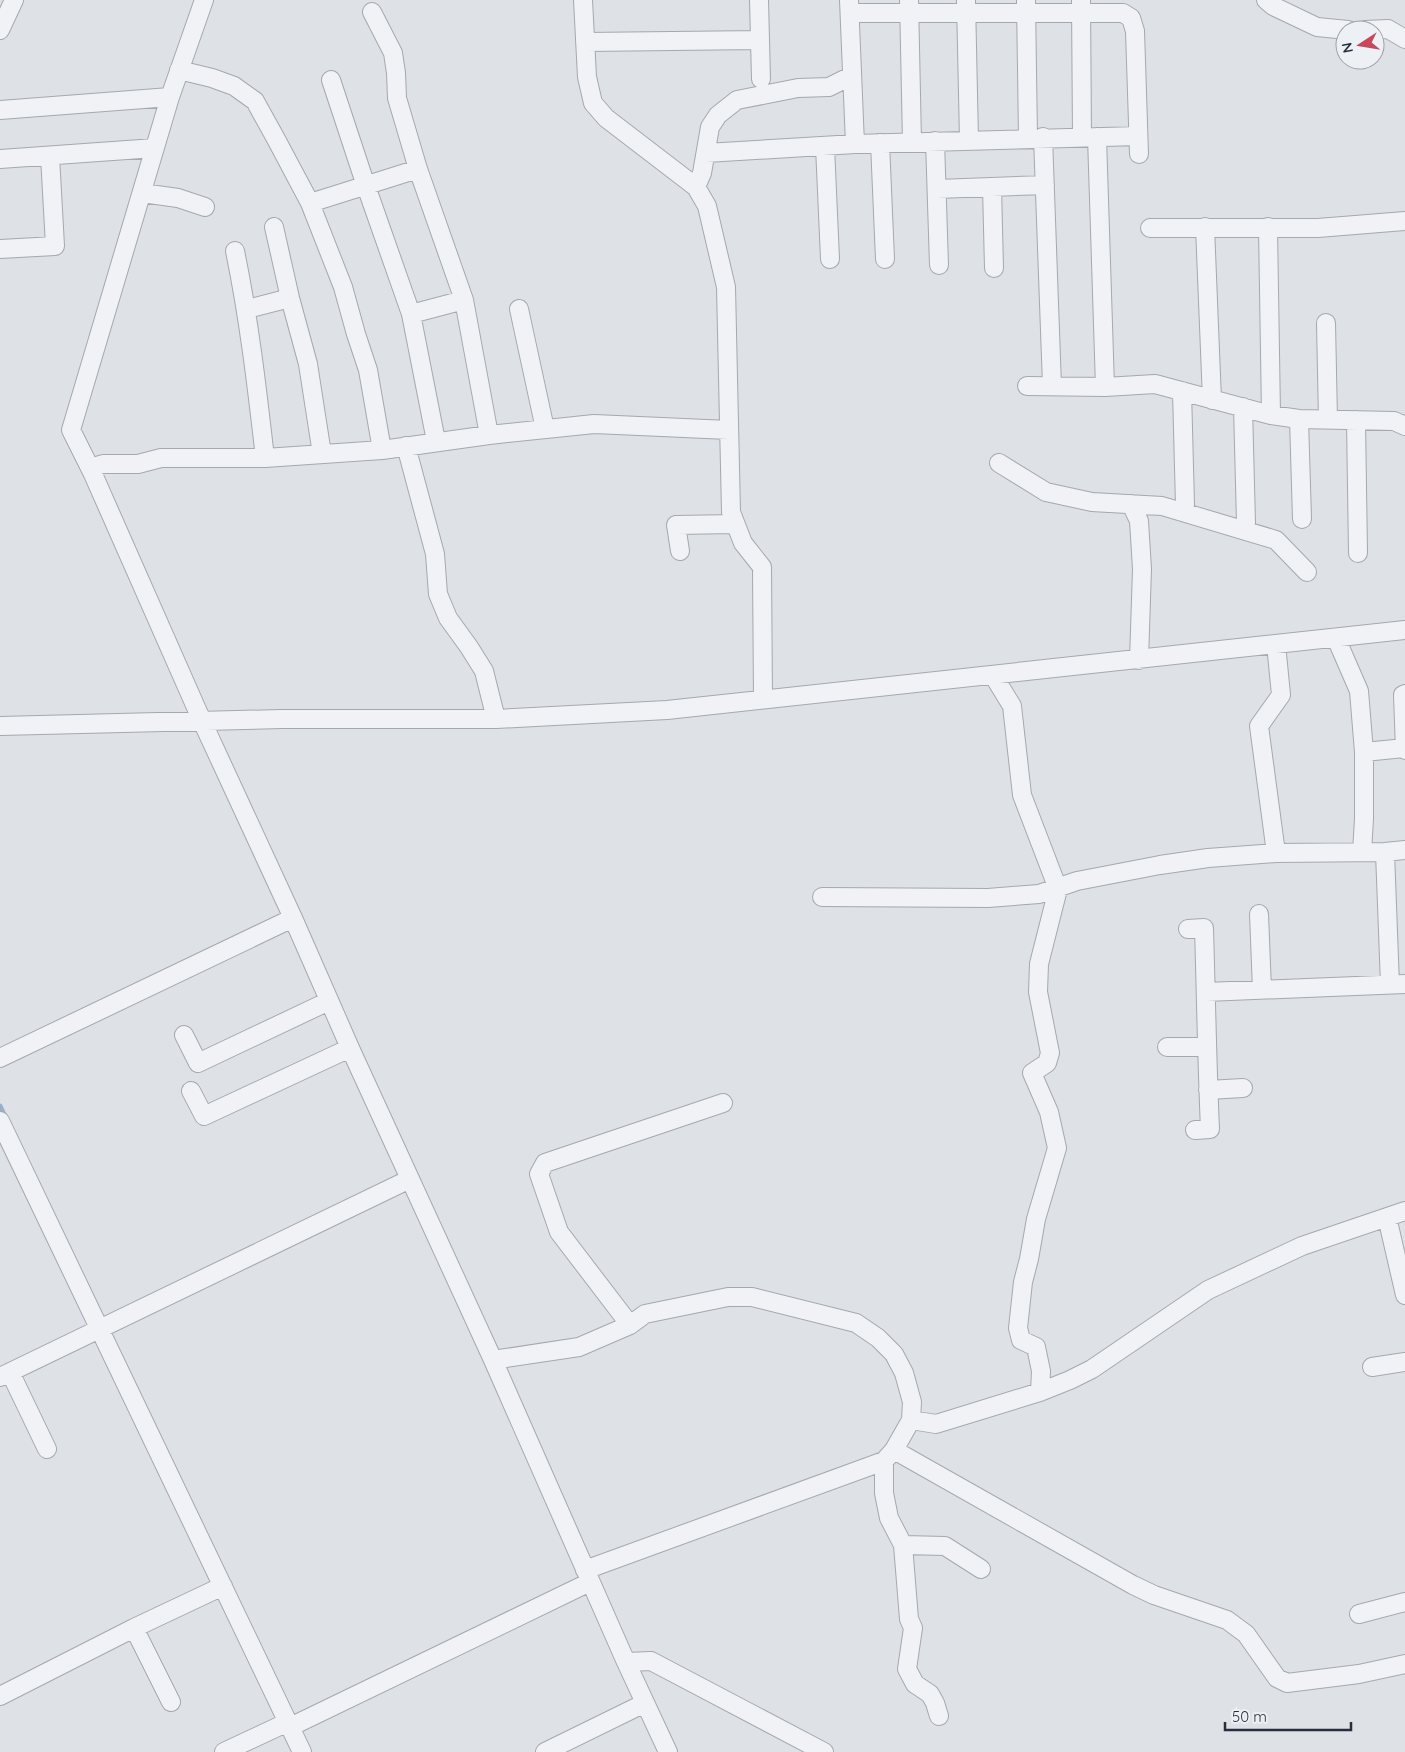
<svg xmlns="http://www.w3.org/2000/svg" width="1405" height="1752" font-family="Quicksand,sans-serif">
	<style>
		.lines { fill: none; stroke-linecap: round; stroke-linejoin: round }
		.stream { stroke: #9aafc5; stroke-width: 5 }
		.minor-casing { stroke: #a4a8b0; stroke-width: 20 }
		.minor { stroke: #f0f2f5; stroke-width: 18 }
	</style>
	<rect width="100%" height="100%" fill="#dee1e6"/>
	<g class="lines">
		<path class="stream" d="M0,1106L6,1119"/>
		<defs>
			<path id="minor" d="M204,0L170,97L71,430L93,474L202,721L293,918L350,1048L493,1360L626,1662L668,1752
				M583,0L587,77L593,103L606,118L696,187L707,206L726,287L731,512L743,543L762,567L763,699
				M759,0L761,79
				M849,0L855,144
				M909,0L912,142
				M1081,0L1082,137
				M1266,0L1273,6L1317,27L1348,30
				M966,1L969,140
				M1026,1L1028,138
				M372,12L393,53L396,73L397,98L418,169L464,300L489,435
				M850,13H1123L1131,18L1135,31L1139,154
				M0,30L14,0
				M1365,30L1388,29L1405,39
				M585,42L760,40
				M179,70L212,78L234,86L255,101L276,139L310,203L343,287L356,334L368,370L382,450
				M331,80L366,186L411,314L436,441
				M0,110L170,97
				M1043,137L1052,386
				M1097,137L1105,387
				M935,141L939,265
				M880,143L885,259
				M825,146L830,259
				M706,153L855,144L1138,136
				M0,159L155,148
				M696,187L702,173L710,127L718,115L737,100L798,88L829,87L851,76
				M992,187L994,268
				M937,189L1045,185
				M142,193L178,198L205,207
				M310,203L418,169
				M274,227L290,298L308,364L322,454
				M1205,227L1212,400
				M1268,227L1271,415
				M1150,228H1318L1405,221
				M0,249L55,246L50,156
				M235,251C249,319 257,388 265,458
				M247,309L290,298
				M519,309L545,429
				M411,314L464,300
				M1326,323L1328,420
				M1027,386L1105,387L1155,384L1271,415L1299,419L1394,421L1405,426
				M1182,391L1185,505
				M1243,407L1246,523
				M1299,419L1302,519
				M1356,420L1358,553
				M406,446L435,554L438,594L448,618L469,647L484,671L496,719
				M999,463L1046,492L1092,502L1162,506L1276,540L1307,572
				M90,468L103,464H138L161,458H265L382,450L489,435L594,424L729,430
				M1131,504L1139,521L1142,569L1139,660
				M680,551L676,525L735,524
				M1336,638L1359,691L1364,752V819L1362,852
				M993,675L1012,706L1022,795L1058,889L1039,964L1038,992L1050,1053L1047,1063L1032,1073L1049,1112L1057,1148L1036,1219L1029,1259L1023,1282L1018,1328L1021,1340L1036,1347L1041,1371L1040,1392
				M1405,694L1403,695L1405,750
				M0,726L281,719H496L667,710L1405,630
				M1364,752L1405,748
				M1385,852L1390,985
				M1276,853L1385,852L1405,850
				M822,897L988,898L1039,894L1077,881L1160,865L1208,858L1276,853L1259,726L1281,695L1276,644
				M1259,914L1262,990
				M1188,929L1204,928C1206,995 1207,1062 1210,1129L1195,1130
				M1206,992L1405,984
				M184,1035L198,1063L329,1001
				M1167,1047H1206
				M0,1058L293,918
				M1208,1090L1243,1088
				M191,1091L204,1116L350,1048
				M0,1121L302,1752
				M1387,1217L1405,1295
				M630,1325L559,1232L539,1174L545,1163L723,1103
				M493,1360L579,1347L630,1325L645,1314L728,1297H752L856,1323L878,1338L894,1354L904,1373L912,1402L911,1420L894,1450L884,1461L585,1570
				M1372,1367L1405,1362
				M10,1372L47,1449
				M0,1377L410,1179
				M911,1420L936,1424L1040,1392L1070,1380L1092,1369L1208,1290L1302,1246L1405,1211
				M894,1450L1133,1585L1154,1595L1227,1620L1246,1634L1277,1678L1287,1683L1359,1674L1405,1664
				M884,1461V1493L889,1518L903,1545L909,1619L913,1628L907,1669L915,1684L930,1694L935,1703L939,1716
				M903,1545L945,1546L981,1569
				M1359,1614L1405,1602
				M134,1628L171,1702
				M626,1662L651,1661L824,1752
				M0,1696L134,1628L223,1586
				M290,1727L590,1582
				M224,1752L288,1722
				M545,1752L645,1703"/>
		</defs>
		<use href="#minor" class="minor-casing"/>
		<use href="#minor" class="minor"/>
	</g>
	<g transform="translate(1360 45) rotate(258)"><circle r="24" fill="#edf0f4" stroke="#9ea3aa"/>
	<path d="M0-4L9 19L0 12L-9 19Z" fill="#c6485b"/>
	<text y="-8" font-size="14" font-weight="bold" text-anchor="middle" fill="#282f3c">N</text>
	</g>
	<path d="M1225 1722v8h126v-8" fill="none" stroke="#282f3c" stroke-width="2.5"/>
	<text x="1232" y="1722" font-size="15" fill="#282f3c" stroke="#edf0f4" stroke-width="4" paint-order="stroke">50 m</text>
</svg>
